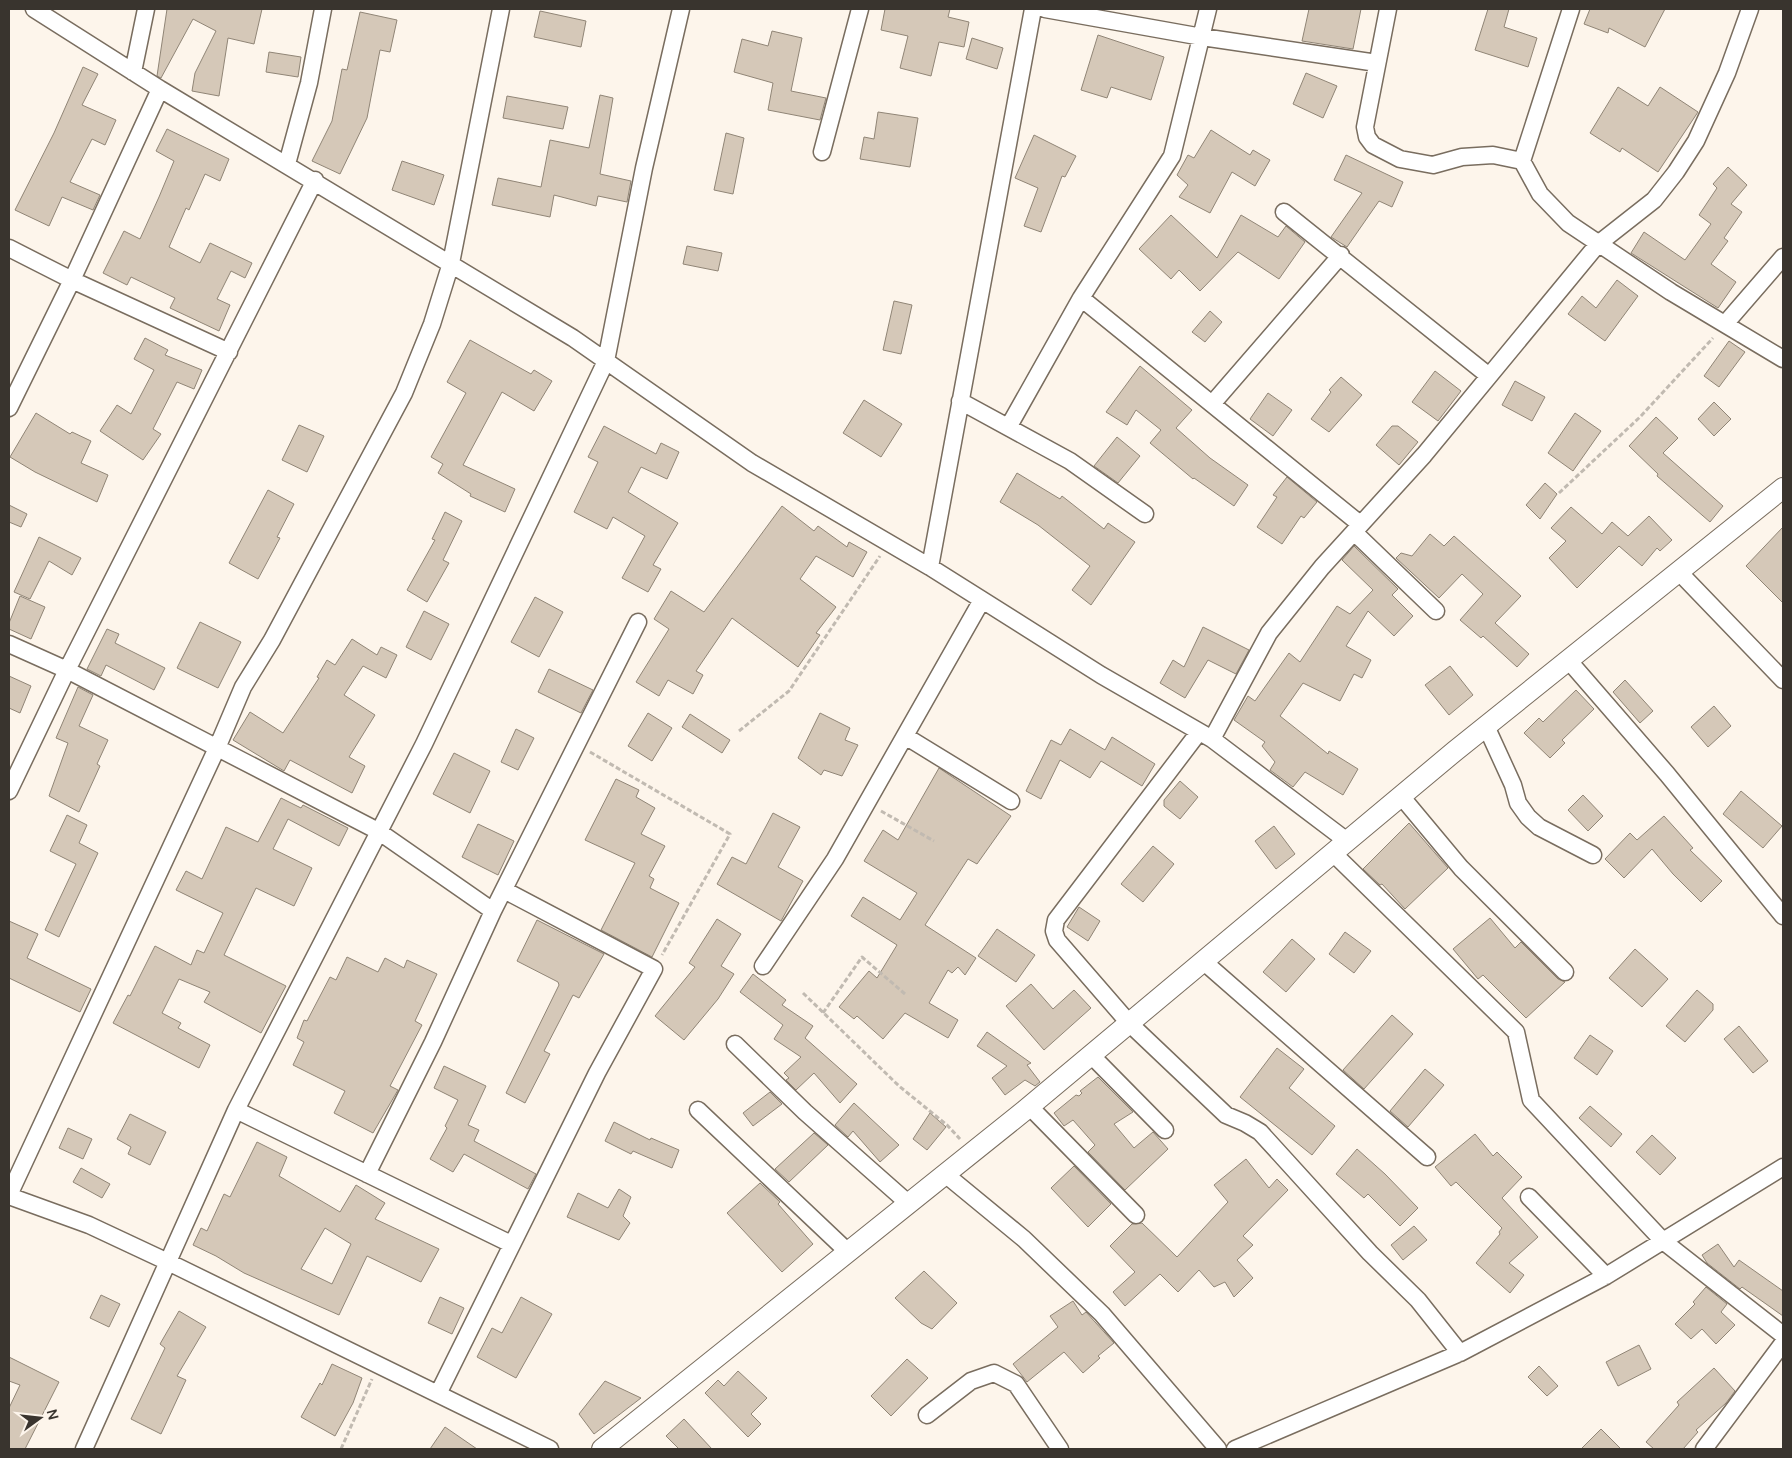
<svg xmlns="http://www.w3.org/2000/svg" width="1792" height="1458" font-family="Manrope,sans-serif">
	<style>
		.building { fill: #d5c8b8; stroke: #908576; fill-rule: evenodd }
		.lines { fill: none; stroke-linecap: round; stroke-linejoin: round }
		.minor-casing { stroke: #796d5f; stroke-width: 19 }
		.tertiary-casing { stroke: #796d5f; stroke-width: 22 }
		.path { stroke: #c1bab1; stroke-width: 3; stroke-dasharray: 5 2.5; stroke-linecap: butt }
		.minor { stroke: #fff; stroke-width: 16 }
		.tertiary { stroke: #fff; stroke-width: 20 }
	</style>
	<rect width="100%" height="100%" fill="#fdf5eb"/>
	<path class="building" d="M167,9H262L254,44L228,38L219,96L192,91L195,73L216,31L193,19L161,78L157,76Z
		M885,9H950L948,17L969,22L964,47L939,42L931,76L900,68L908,36L881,30Z
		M1309,9H1361L1353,49L1302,41Z
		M1488,9H1509L1504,27L1537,38L1528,67L1475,50Z
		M1590,9H1665L1645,47L1609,28L1608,33L1584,24Z
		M540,11L586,21L581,47L534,37Z
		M360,12L397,20L390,52L380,50L367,118L340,174L312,161L332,121L342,69L347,70Z
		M772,31L802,38L791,91L826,98L820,120L768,110L773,83L734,72L742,39L768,46Z
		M1098,35L1164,57L1151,100L1111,87L1107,98L1081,90Z
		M972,38L1003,48L997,69L966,59Z
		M269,52L301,57L298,77L266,72Z
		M83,67L98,74L82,105L116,120L105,145L92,139L70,182L100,195L93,210L62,197L49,226L15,210L54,133Z
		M1306,73L1337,86L1323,118L1293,104Z
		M1618,87L1648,106L1660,87L1698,112L1658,172L1622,148L1620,152L1590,133Z
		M600,95L613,98L600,174L631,181L627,202L598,196L596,206L554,195L550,217L492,205L498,178L541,187L550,140L589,148Z
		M507,96L568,107L563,129L503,118Z
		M878,112L918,118L910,167L860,159L864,137L874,139Z
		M167,129L229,159L220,181L205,174L189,210L186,208L169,247L200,263L210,243L252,263L245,278L231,271L217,299L230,305L219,331L170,308L175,298L131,277L127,285L103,273L124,231L140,239L159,197L174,161L156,151Z
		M1211,130L1250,155L1253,150L1270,160L1255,186L1232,172L1210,213L1179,197L1188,185L1177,175L1188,155L1194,158Z
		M726,133L744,138L733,194L714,190Z
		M1034,135L1076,156L1065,177L1062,176L1041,232L1024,226L1038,188L1015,178Z
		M1346,155L1403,182L1392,207L1379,201L1347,247L1331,237L1362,193L1334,180Z
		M402,161L444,175L434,205L392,190Z
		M1728,167L1747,185L1731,204L1742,212L1724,238L1728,241L1711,264L1736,282L1718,308L1631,253L1644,232L1685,260L1711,224L1699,215L1717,188L1713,184Z
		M1171,215L1217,258L1241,215L1278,237L1286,226L1305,242L1279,279L1238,252L1200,291L1179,270L1171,279L1139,249Z
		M687,246L722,253L718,271L683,264Z
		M1617,280L1638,296L1605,341L1568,314L1582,296L1596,308Z
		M894,301L912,305L901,354L883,350Z
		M1210,311L1222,322L1205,342L1192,332Z
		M145,338L168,350L165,355L202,370L194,389L177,382L153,429L161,434L143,460L100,431L117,405L131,414L154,370L134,359Z
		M470,340L531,374L534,370L552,381L534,411L502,392L463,465L515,489L505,512L470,496L471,494L438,473L443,464L431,457L466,393L447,382Z
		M1729,341L1745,352L1719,387L1704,376Z
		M1140,366L1192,410L1176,428L1210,458L1248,485L1234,506L1194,478L1193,479L1150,443L1161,430L1136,410L1127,425L1106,412Z
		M1435,371L1461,391L1438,421L1412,402Z
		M1341,377L1362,395L1329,432L1311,419L1331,392L1329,390Z
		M1515,381L1545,397L1532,421L1502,405Z
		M1268,393L1292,410L1273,436L1250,419Z
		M864,400L902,424L881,457L843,433Z
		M1714,402L1731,419L1714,436L1698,419Z
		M36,413L70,434L72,432L91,441L81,463L108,475L97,502L35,472L10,457Z
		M1575,413L1601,431L1573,471L1548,453Z
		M1656,417L1678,438L1663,453L1723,506L1710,522L1657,476L1658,474L1629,446Z
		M299,425L324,436L307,472L282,460Z
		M604,426L656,454L661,443L679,452L667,479L641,467L628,492L678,523L653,565L661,569L648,592L622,578L645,536L613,517L607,529L574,512L598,462L588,457Z
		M1392,426H1398L1418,442L1399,465L1376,445Z
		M1117,437L1140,456L1118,483L1094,466Z
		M1017,473L1060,499L1062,496L1104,529L1108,523L1135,542L1091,605L1072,590L1090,566L1038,525L1000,502Z
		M1287,477L1317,502L1304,518L1301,516L1282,544L1257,527L1277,497L1273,495Z
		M1545,483L1557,494L1540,519L1526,505Z
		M268,490L294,504L277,537L280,538L258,579L229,563Z
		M9,505L27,514L21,527L9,522Z
		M782,506L814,531L818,526L847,547L849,542L867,552L853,577L816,556L800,579L836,607L816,633L820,635L798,667L732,618L696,671L703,675L693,694L668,680L659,696L636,682L669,629L654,619L671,591L704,612Z
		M1571,507L1602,534L1612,522L1628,536L1649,516L1672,540L1660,551L1657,548L1642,566L1619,546L1577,588L1549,558L1566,541L1551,528Z
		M445,512L462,521L443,560L449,563L427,602L407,590L435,540L432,539Z
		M1783,527V603L1746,566Z
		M1430,534L1444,546L1454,536L1521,596L1495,623L1529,654L1517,667L1483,636L1481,638L1460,620L1483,594L1462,574L1439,598L1396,558L1401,553L1412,556Z
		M39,537L81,558L72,575L49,561L30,599L14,592Z
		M1354,546L1398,589L1392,595L1413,616L1394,636L1368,611L1346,646L1371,660L1362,678L1354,674L1340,701L1303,683L1280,716L1328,754L1329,751L1358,769L1343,795L1305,772L1293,787L1270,770L1275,762L1262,746L1265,742L1234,720L1248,696L1255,701L1289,653L1300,662L1337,606L1350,614L1373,590L1342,560Z
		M20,596L45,607L31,639L9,629V623Z
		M535,597L563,612L539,657L511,642Z
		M424,611L449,624L431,660L406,647Z
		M200,622L241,642L218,688L177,668Z
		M1203,627L1249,650L1236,674L1208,660L1185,698L1160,683L1173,660L1184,667Z
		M107,629L119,634L115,643L165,668L154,690L106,665L101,676L87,669Z
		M352,639L377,655L381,647L397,655L386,678L363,666L344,695L375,715L349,757L365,766L352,793L290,760L284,771L233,740L250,712L283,733L319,678L317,677L327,660L335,665Z
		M1450,666L1473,695L1449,715L1425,685Z
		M549,669L593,690L581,713L538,692Z
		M9,676L31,686L20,713L9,708Z
		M1625,680L1653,711L1640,723L1613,692Z
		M78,687L93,695L79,726L108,740L97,764L100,766L79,812L49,796L68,743L56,738Z
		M1576,690L1594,709L1562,740L1565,743L1550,758L1524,733L1539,718L1543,722Z
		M1714,706L1731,726L1708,747L1691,727Z
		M648,713L672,728L652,761L628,746Z
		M820,713L850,728L845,740L858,745L842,776L824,770L821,775L798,758Z
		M690,714L730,740L722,753L682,727Z
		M516,729L534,738L518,770L501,762Z
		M1070,729L1105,750L1112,737L1155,764L1142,786L1101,761L1090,778L1060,760L1041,799L1026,791L1051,740L1061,745Z
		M454,753L490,771L470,813L433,794Z
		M939,768L1011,816L977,864L968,859L925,925L976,958L965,975L958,967L952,973L948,970L929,1003L958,1020L948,1038L905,1013L883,1039L857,1016L854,1019L839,1007L869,971L877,978L897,945L851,916L863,897L900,920L917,893L864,861L883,830L898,840Z
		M616,779L639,790L636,797L655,808L641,834L665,846L649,876L654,879L650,888L679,903L652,957L601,930L635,863L585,840Z
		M1180,781L1198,797L1180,819L1164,806V800Z
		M1741,791L1782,826L1763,848L1723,814Z
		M1583,795L1603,816L1588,831L1568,810Z
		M281,798L301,808L303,805L348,828L339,846L288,819L273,849L312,868L294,906L256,888L224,955L286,986L261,1033L204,1002L210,992L179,979L162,1013L181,1023L178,1028L210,1045L199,1068L113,1023L128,995L130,996L155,946L191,965L197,950L204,953L223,913L176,890L186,871L202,879L226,827L258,842Z
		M773,813L800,827L778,867L803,881L781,921L717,884L732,857L746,864Z
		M67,815L87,825L79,843L98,853L59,937L45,930L76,864L50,851Z
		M1664,816L1693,848L1690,850L1722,881L1701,902L1673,874L1652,849L1624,878L1605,859L1630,833L1637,840Z
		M1409,823L1448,868L1405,909L1382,884L1380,885L1363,869Z
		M478,824L514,841L498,875L462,857Z
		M1274,826L1295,854L1276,869L1255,841Z
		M1153,846L1174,864L1143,902L1121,884Z
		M1079,907L1100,921L1088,941L1067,927Z
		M1490,918L1515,948L1521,942L1558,979L1565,982L1526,1018L1483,975L1478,979L1453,949Z
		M717,919L741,934L721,966L734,974L718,999L684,1040L655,1016L695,967L689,963Z
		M537,920L604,954L579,998L573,995L544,1051L550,1054L525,1103L506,1093L559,985L558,982L517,961Z
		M9,921L38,934L27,958L91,989L80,1012L9,978Z
		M997,929L1035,955L1016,982L978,956Z
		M1345,932L1371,951L1354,973L1329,954Z
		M1292,939L1315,959L1286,992L1263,972Z
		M1635,949L1668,979L1642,1007L1609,978Z
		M347,957L378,972L385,958L404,968L407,960L437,974L415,1021L422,1025L390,1086L398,1090L373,1133L334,1113L345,1091L293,1065L304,1042L297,1038L304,1020L307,1021L330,977L336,980Z
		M753,974L786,1000L782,1005L813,1026L805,1038L857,1084L840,1103L814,1073L796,1090L786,1080L789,1078L784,1073L801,1057L774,1039L783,1025L740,992Z
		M1031,984L1053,1009L1074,990L1091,1008L1044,1050L1006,1006Z
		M1697,990L1713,1004V1010L1685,1042L1666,1026Z
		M1392,1015L1413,1034L1364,1089L1343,1070Z
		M1739,1026L1768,1061L1753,1073L1724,1039Z
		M987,1032L1031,1063L1027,1065L1040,1082L1035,1086L1025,1080L1005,1095L992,1078L1007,1066L977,1046Z
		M1590,1035L1613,1051L1597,1075L1574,1058Z
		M1277,1048L1304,1069L1289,1088L1335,1126L1312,1155L1240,1097Z
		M444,1066L486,1086L468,1125L479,1130L474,1141L536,1174L528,1189L464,1154L453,1172L430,1159L447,1128L445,1126L458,1100L434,1088Z
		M1425,1069L1444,1085L1408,1127L1390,1111Z
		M1098,1077L1133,1112L1114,1124L1134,1148L1153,1132L1168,1149L1125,1190L1088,1152L1095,1145L1073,1120L1064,1126L1054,1113L1076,1095L1079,1096L1082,1093L1080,1091Z
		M770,1092L782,1104L753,1126L743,1113Z
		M854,1103L899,1145L880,1162L853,1131L848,1137L835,1125Z
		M1590,1106L1622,1134L1611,1147L1579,1118Z
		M930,1113L946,1127L927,1150L913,1139Z
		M130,1114L166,1132L150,1165L128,1154L131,1147L117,1139Z
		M614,1122L650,1140L651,1138L679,1150L672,1168L633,1151L631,1154L605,1141Z
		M68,1128L92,1139L83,1159L59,1148Z
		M814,1133L828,1145L789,1182L775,1169Z
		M1475,1134L1493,1156L1497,1152L1522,1177L1502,1198L1538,1237L1509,1263L1524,1275L1510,1293L1476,1263L1500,1234L1499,1232L1502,1228L1456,1182L1451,1186L1435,1167Z
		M1652,1135L1676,1158L1660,1175L1636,1152Z
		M257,1142L287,1157L279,1176L340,1212L356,1185L385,1203L375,1219L439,1249L421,1282L367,1256L339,1315L244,1273L216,1256L193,1245L201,1228L207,1231L224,1194L230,1197ZM325,1228L351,1244L332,1284L301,1269Z
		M1357,1149L1385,1174L1418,1208L1400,1226L1368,1194L1364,1198L1336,1174Z
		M1246,1159L1269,1188L1277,1179L1288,1190L1243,1236L1253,1245L1237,1260L1253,1278L1234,1297L1225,1282L1214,1287L1199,1270L1178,1292L1160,1274L1125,1306L1113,1292L1135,1272L1110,1246L1132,1224L1142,1223L1177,1257L1228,1202L1214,1185Z
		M1074,1166L1111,1204L1088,1227L1051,1188Z
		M81,1168L110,1184L102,1198L73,1182Z
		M760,1183L780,1202L778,1204L813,1244L782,1272L727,1213Z
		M619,1189L631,1197L623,1216L630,1223L619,1240L567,1217L578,1193L608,1208Z
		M1414,1226L1427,1240L1403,1260L1391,1245Z
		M1718,1244L1734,1267L1739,1260L1783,1291V1316L1742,1287L1740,1289L1707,1263L1702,1255Z
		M924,1271L957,1303L932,1329L921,1323L895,1298Z
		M1706,1287L1727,1304L1721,1312L1735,1325L1716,1344L1702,1329L1691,1339L1675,1324L1695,1304L1693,1302Z
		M101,1295L120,1304L109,1327L90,1318Z
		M440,1297L464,1308L452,1334L428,1323Z
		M521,1297L552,1314L516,1378L477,1357L492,1328L502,1333Z
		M1073,1301L1082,1315L1086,1312L1114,1343L1098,1356L1100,1358L1083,1373L1064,1352L1027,1382L1013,1364L1058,1327L1050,1316Z
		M179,1311L206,1327L177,1376L186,1380L161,1434L131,1419L165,1348L160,1344Z
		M1639,1345L1651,1369L1618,1386L1606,1362Z
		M9,1357L59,1382L25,1449H9V1408L20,1385L9,1381Z
		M907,1359L928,1378L891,1416L871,1396Z
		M332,1364L362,1378L353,1403L335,1436L301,1417L320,1383L322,1385Z
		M1539,1366L1558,1386L1547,1396L1528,1377Z
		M1714,1368L1735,1391L1726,1403L1696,1430L1698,1432L1683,1449H1654L1646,1442L1679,1405L1677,1402Z
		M738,1371L767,1398L751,1414L761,1424L748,1437L705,1393L718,1380L724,1386Z
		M605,1381L641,1398L594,1434L579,1414Z
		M684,1419L712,1449H679L666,1436Z
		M445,1427L477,1449H430Z
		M1601,1429L1621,1449H1581Z"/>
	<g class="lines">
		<defs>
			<path id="minor" d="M34,9L160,89L573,338L752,463L930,567L1101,675L1212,739L1347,841
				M1045,9L1202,37L1377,63
				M1388,9L1365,127L1367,137L1373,145L1400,159L1433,165L1462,157L1493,155L1522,161L1540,194L1568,223L1671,292L1783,359
				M133,72L146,9
				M822,152L860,9
				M1522,161L1571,9
				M287,164L309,83L323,9
				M1284,212L1489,376
				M9,248L72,280L229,352
				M1081,298L1360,524
				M1725,324L1783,257
				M960,401L1070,461L1145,514
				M1212,404L1341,255
				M9,408L72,280L160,89
				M1009,426L1081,298L1172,156L1208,9
				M1354,532L1436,611
				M930,567L1033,9
				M1679,572L1783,680
				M9,644L67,670L378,831L493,911
				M1569,661L1667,774L1783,916
				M1486,726L1513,785L1518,803L1528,817L1539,827L1593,855
				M1199,732L1056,920L1054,931L1057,940L1129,1023L1226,1115L1245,1123L1260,1132L1370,1253L1418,1300L1460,1353
				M905,736L1011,801
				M1212,739L1269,633L1322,567L1424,455L1598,244L1654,200L1676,172L1696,141L1727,73L1750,9
				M9,791L67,670L315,180
				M1401,796L1461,868L1565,972
				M1333,853L1516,1032L1531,1100L1663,1241L1783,1335
				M1203,961L1427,1157
				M763,966L835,859L982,600
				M735,1044L805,1112L908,1203
				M1091,1055L1165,1130
				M1029,1106L1136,1215
				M236,1110L511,1244
				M698,1110L848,1252
				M367,1174L433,1042L493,911L638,622
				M945,1174L1024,1239L1102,1314L1218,1449
				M9,1195L217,748L243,687L272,640L404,393L432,324L451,263L501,9
				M9,1196L89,1225L168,1262L550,1449
				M1529,1197L1606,1276
				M438,1394L597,1073L654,969L504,890
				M927,1415L971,1381L994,1373L1016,1384L1060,1449
				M84,1449L236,1110L424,744L606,361L644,168L681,9
				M1235,1449L1460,1353L1606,1276L1783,1167
				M1704,1449L1783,1343"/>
			<path id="tertiary" d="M602,1449L1024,1111L1455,751L1783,488"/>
		</defs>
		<use href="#minor" class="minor-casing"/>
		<use href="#tertiary" class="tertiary-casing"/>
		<path class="path" d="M1559,493L1640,417L1713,338
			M739,731L789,691L880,556
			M590,752L730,834L662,955
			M881,811L934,841
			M803,993L899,1086L947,1125L960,1139
			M823,1013L862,957L905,994
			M341,1449L372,1379"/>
		<use href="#minor" class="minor"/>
		<use href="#tertiary" class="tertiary"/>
	</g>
	<rect width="1792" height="1458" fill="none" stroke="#39342e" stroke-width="20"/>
	<g transform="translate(40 1418) rotate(75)" stroke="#fdf5eb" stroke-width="4" paint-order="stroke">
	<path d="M0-4L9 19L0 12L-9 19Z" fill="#39342e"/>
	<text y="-8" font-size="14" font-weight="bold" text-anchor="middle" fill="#39342e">N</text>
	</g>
</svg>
